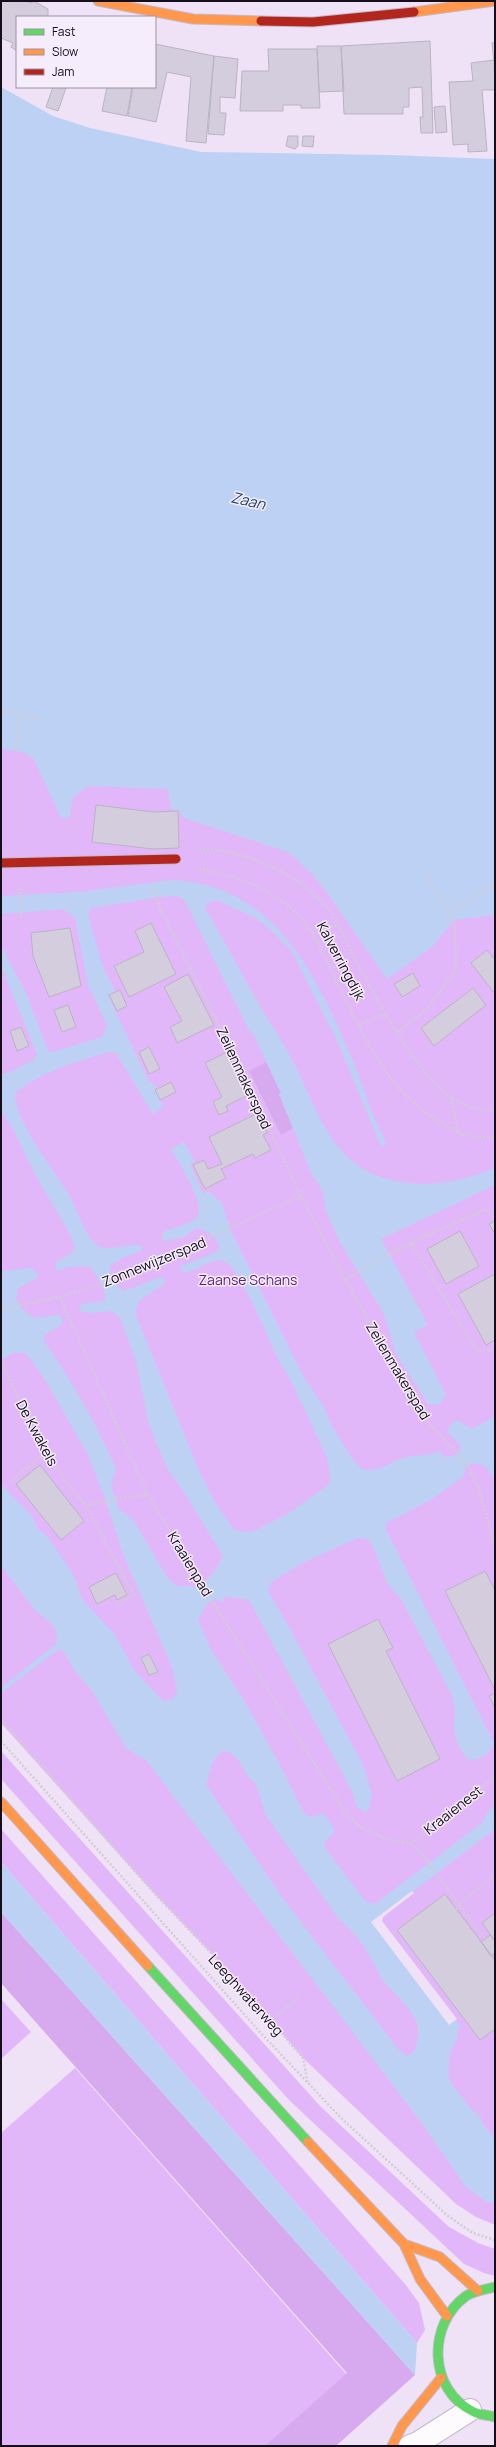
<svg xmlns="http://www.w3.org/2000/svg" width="496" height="2447" font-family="Manrope,sans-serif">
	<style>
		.green { fill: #e2b7fa }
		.forest { fill: #d7aaef }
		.water { fill: #bdd1f4; fill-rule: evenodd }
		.pier { fill: #efe2f7 }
		.building { fill: #d4cddd; stroke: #bab3c3 }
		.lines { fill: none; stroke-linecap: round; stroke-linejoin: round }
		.street-casing { stroke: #c4b9c9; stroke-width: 24 }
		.fast-casing { stroke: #c4b9c9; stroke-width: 11 }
		.slow-casing { stroke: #c4b9c9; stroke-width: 11 }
		.jam-casing { stroke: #c4b9c9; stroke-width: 11 }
		.path { stroke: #d1ced3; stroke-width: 2.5; stroke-dasharray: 2 2; stroke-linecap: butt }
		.street { stroke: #fdfbfe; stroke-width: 22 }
		.fast { stroke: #63d668; stroke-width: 9 }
		.slow { stroke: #ff974d; stroke-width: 9 }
		.jam { stroke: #b3261e; stroke-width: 9 }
		.labels { text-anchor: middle; stroke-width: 3; stroke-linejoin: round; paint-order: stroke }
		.street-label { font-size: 14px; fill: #150d19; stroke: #f6edfc }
		.park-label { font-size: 14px; fill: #5f1b7d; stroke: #f6edfc }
		.water-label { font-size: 15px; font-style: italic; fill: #1f4269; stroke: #f6edfc }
	</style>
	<rect width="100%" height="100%" fill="#efe2f7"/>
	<path class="green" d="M1,701L495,838V2225L476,2217L456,2204L303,2058L230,1973L154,1893L1,1723Z
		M1,1751L320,2106L449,2227L478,2243L495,2249V2276L484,2273L464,2264L290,2101L1,1779Z
		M1,1829L405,2284L419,2303L425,2330L417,2343L1,1862Z
		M1,1999L31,2032L1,2059Z
		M75,2068L348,2376L269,2446H1V2133Z"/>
	<path class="forest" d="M266,1062L281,1093L279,1094L293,1128L281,1135L249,1071Z
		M1,1912L415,2375L336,2446H265L347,2373L1,1983Z"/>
	<path class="water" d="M1,87L53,116L90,128L201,152L390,155L495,159V915L454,920L432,947L387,979L328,894L311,873L288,852L184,818L179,811L171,809L168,789L88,786L73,797L69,818H61L34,759L24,752L1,749Z
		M171,880C277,884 318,979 354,1064C361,1081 367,1100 374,1117C378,1127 384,1135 386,1145L381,1146L335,1036L291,950L269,928L252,916L216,900L206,904L205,908C220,934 235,961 249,987C262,1011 278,1034 291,1058C307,1087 317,1121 339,1148C379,1195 445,1189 495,1168V1185L381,1239L428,1325L414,1332L446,1395L440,1404L429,1405L396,1354L384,1314L340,1242L326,1211L322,1189L312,1175L279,1094L281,1093L252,1031L250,1032L185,901L178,896L160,897L92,908L88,914L102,965L115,991L108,995L148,1080L158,1088L156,1090L163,1106L153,1114L116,1053L109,1052C77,1061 41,1072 15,1093C15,1123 54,1170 69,1195C78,1210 84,1236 98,1246C110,1253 136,1240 142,1247V1251L124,1257L110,1266C108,1273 117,1289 124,1291L161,1277L165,1279L164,1284L139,1301L135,1313L197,1466L215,1503L234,1530L248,1532L256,1530L284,1516L327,1486L331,1481L327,1458C316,1433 304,1408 292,1383C288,1374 281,1366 277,1356C269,1340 239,1266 224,1261C209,1256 195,1276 181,1271V1266L216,1252L219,1248C219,1237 207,1231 197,1228L184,1237L164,1241L162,1238L163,1232C173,1228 191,1224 197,1217C207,1205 178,1161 171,1149L184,1142L195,1162L190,1164L203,1194L208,1191L222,1203L231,1231L303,1376L322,1404L334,1430L353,1460L362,1469C378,1474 392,1460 407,1457C419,1455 429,1456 440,1451L444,1457L453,1456L460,1450V1444L447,1432L451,1424L457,1420L472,1429L495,1416V1481C489,1469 486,1464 472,1463L465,1469L463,1477L429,1501L386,1523L385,1528L494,1743C487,1757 483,1759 468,1760C462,1752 454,1739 454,1729C454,1712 457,1713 452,1695L401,1599L387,1583L373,1546L366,1538L356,1539L304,1562L271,1582L268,1591L290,1629L364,1767L372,1795L369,1809L365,1813L356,1805L352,1791L249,1600L227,1596L224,1598V1602L215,1599L208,1603L198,1619L210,1648L245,1702L281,1767L303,1812L308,1817L324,1814L333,1827L334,1833L324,1842L325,1848L366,1902L375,1904L483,1822L486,1814L495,1805V1829L381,1916L380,1921L461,2027L458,2029L457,2039L450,2052L448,2076L453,2086L471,2109L481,2118L482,2123L495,2139V2204L485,2201L466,2187L421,2122L158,1776L147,1761L126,1748L91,1689L76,1673L65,1653L59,1649L1,1693V1688L57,1643L56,1630L52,1624L36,1611L1,1566V1484L32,1516L38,1529L48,1537L74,1576L82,1599L115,1635L134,1670L163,1701L173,1699L177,1691L172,1667L123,1554L105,1498L88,1455L46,1381L29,1357L25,1353H13L1,1359V1271L32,1268L39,1277L18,1288L16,1299L23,1310L34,1318L57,1315L62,1317L63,1324L44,1335V1341C72,1382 96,1423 116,1469L111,1485L118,1508L134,1521L168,1579L177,1586L200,1587L215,1571L223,1556L182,1489L169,1471L158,1447L148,1421L136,1361L120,1317L111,1311L94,1313L79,1311L81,1304L104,1301C109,1289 95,1276 90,1266L68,1267L59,1271L56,1270L55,1263L73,1252L75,1248L69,1232L37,1178L12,1127L1,1111V1074H5L34,1060L37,1054L1,966V946L26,993L48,1051L53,1052L102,1037L107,1026L91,990H89L75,918L63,909L1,914V896L80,892ZM222,1751C241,1751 243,1776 256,1784L265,1814L340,1921C355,1931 369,1953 377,1969C379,1972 379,1975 381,1978C395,1997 426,2016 417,2043C415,2050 414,2054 406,2056L398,2049L284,1900L206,1785L213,1761Z
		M1,1862L417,2343L415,2375L1,1912Z"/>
	<path class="pier" d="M412,1891L414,1893L383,1917L382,1921L457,2019L449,2025L371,1922Z"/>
	<path class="building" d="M1,1H27L31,3L34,1L48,9V17H17V51L11,47L13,43L1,38Z
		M430,41L433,133H421L420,117H423L422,87L409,88V107H403V114H344L341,46Z
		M495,42V62H494L492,43Z
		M155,44L214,56L206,143L186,141L191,77L167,72L156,122L128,116L133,87H155Z
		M317,46H341L344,91L319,92Z
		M268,49H317L320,108H301V105H283V111H240L242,71H269Z
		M214,56L238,59L235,98L220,97V113H226L224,135L208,134Z
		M494,60L495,90H482L487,151L468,152V144L453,145L449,82L473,81L471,63Z
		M53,87L66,88L58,111L46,107Z
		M107,87H132L127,116L102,111Z
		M445,106L447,132L436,133L434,107Z
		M288,136H298V146L295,149L286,146Z
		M303,136H314L313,147L302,146Z
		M96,805L154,812L178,811L179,848L153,849L92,842Z
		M151,923L176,974L129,997L114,966L144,952L135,931Z
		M70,928L81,986L49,997L33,956L31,933Z
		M487,950L495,960V994L471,963Z
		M413,973L420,986L402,997L394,984Z
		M188,974L214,1025L177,1043L170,1027L182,1021L164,987Z
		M473,988L486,1005L434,1046L421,1028Z
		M120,990L127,1006L117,1011L109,995Z
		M68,1005L76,1027L62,1032L54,1010Z
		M21,1027L29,1046L17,1051L10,1031Z
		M149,1047L160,1069L149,1074L139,1052Z
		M227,1052L248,1095L226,1106L228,1111L219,1115L213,1102L222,1097L205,1063Z
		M171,1082L176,1092L160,1100L155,1090Z
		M258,1113L267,1133L263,1135L271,1150L255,1158L253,1154L221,1169L226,1178L205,1189L193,1165L204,1160L208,1169L222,1164L209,1137Z
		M495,1221V1234L489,1224Z
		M460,1231L479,1266L446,1284L427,1249Z
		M495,1274V1340L486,1345L458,1294Z
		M40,1465L84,1521L61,1540L16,1484Z
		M485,1571L495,1590V1690L445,1591Z
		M116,1573L127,1595L117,1600L115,1595L97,1604L89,1587Z
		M378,1619L393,1648L386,1651L440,1759L397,1781L328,1644Z
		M149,1654L158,1672L149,1675L141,1658Z
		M495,1693V1708L489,1696Z
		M445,1894L495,1960V2029L480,2040L397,1930Z
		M495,1913V1941L482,1923Z
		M490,1935L495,1941V1953L491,1956L481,1942Z"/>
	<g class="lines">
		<defs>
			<path id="street" d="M410,2446L418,2443L470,2410"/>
			<path id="fast" d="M148,1966L308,2142
				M495,2287C485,2289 474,2291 466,2296C427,2324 428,2391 474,2412C480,2415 488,2415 495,2417"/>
			<path id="slow" d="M98,1L193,19L261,21
				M414,12L495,1
				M1,1802L148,1966
				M308,2142L404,2244L420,2279L447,2316
				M404,2244L440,2257L478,2291
				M392,2446L402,2426L441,2378"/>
			<path id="jam" d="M261,21L313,22L414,12
				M1,863L176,859"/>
		</defs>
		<use href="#street" class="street-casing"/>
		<use href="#fast" class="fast-casing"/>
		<use href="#slow" class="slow-casing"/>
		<use href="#jam" class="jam-casing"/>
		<path class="path" d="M4,712L43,719
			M15,751L21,715
			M199,850C218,848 235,853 253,859C279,868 305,883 324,904C338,920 346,941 355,959C376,998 416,1074 452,1098C464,1106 480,1111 495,1111
			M199,869C237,875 274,889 301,918C314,933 322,952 331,970C358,1024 383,1087 436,1120C457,1133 470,1139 495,1137
			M151,884L160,908L243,1073L301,1196L345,1279L420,1413L469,1467L479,1489L495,1546
			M20,888L21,919
			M449,913L495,884
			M312,933L320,928L339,926
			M359,1025L386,1013
			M397,1032L427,1009L456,970L454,920L425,873
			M451,1098L458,1134
			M411,1243L486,1209L495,1220
			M345,1279L411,1243L477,1351H495
			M60,1297L148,1495L218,1610L348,1817L364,1829L386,1839L411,1843L425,1858L485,1939
			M1,1312L20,1305L60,1297L119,1278L301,1196
			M1,1361L48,1458L86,1506L117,1498L148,1495
			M10,1482L45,1453
			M86,1506L134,1595L116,1604
			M1,1720L154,1893L230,1973L303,2058L308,2084
			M1,1741L258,2030L341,2118L448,2216L473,2233L495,2240
			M411,1843L495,1777
			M456,1910L459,1904L495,1875
			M271,2021L299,1997"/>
		<use href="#street" class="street"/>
		<use href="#fast" class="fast"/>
		<use href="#slow" class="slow"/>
		<use href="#jam" class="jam"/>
	</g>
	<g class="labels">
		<g class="street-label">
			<text transform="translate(341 961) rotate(62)" y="5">Kalverringdijk</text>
			<text transform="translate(244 1078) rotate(65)" y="5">Zeilenmakerspad</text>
			<text transform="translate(154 1262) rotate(-22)" y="5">Zonnewijzerspad</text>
			<text transform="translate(398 1371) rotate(59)" y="5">Zeilenmakerspad</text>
			<text transform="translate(37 1433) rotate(62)" y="5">De Kwakels</text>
			<text transform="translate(190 1564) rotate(59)" y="5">Kraaienpad</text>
			<text transform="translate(453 1810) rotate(-38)" y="5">Kraaienest</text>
			<text transform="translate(246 1995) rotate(48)" y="5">Leeghwaterweg</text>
		</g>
		<g class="park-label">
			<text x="248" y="1285">Zaanse Schans</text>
		</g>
		<g class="water-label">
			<text transform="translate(248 501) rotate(13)" y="5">Zaan</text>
		</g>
	</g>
	<rect width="496" height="2447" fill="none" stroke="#150d19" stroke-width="4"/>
	<rect x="16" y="16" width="140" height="72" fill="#f6edfc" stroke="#9c93a1"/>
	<rect x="24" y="29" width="20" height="6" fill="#63d668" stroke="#9c93a1"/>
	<text x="52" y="36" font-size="12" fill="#150d19">Fast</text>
	<rect x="24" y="49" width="20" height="6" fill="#ff974d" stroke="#9c93a1"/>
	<text x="52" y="56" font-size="12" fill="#150d19">Slow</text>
	<rect x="24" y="69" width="20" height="6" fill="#b3261e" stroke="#9c93a1"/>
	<text x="52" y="76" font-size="12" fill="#150d19">Jam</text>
</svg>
